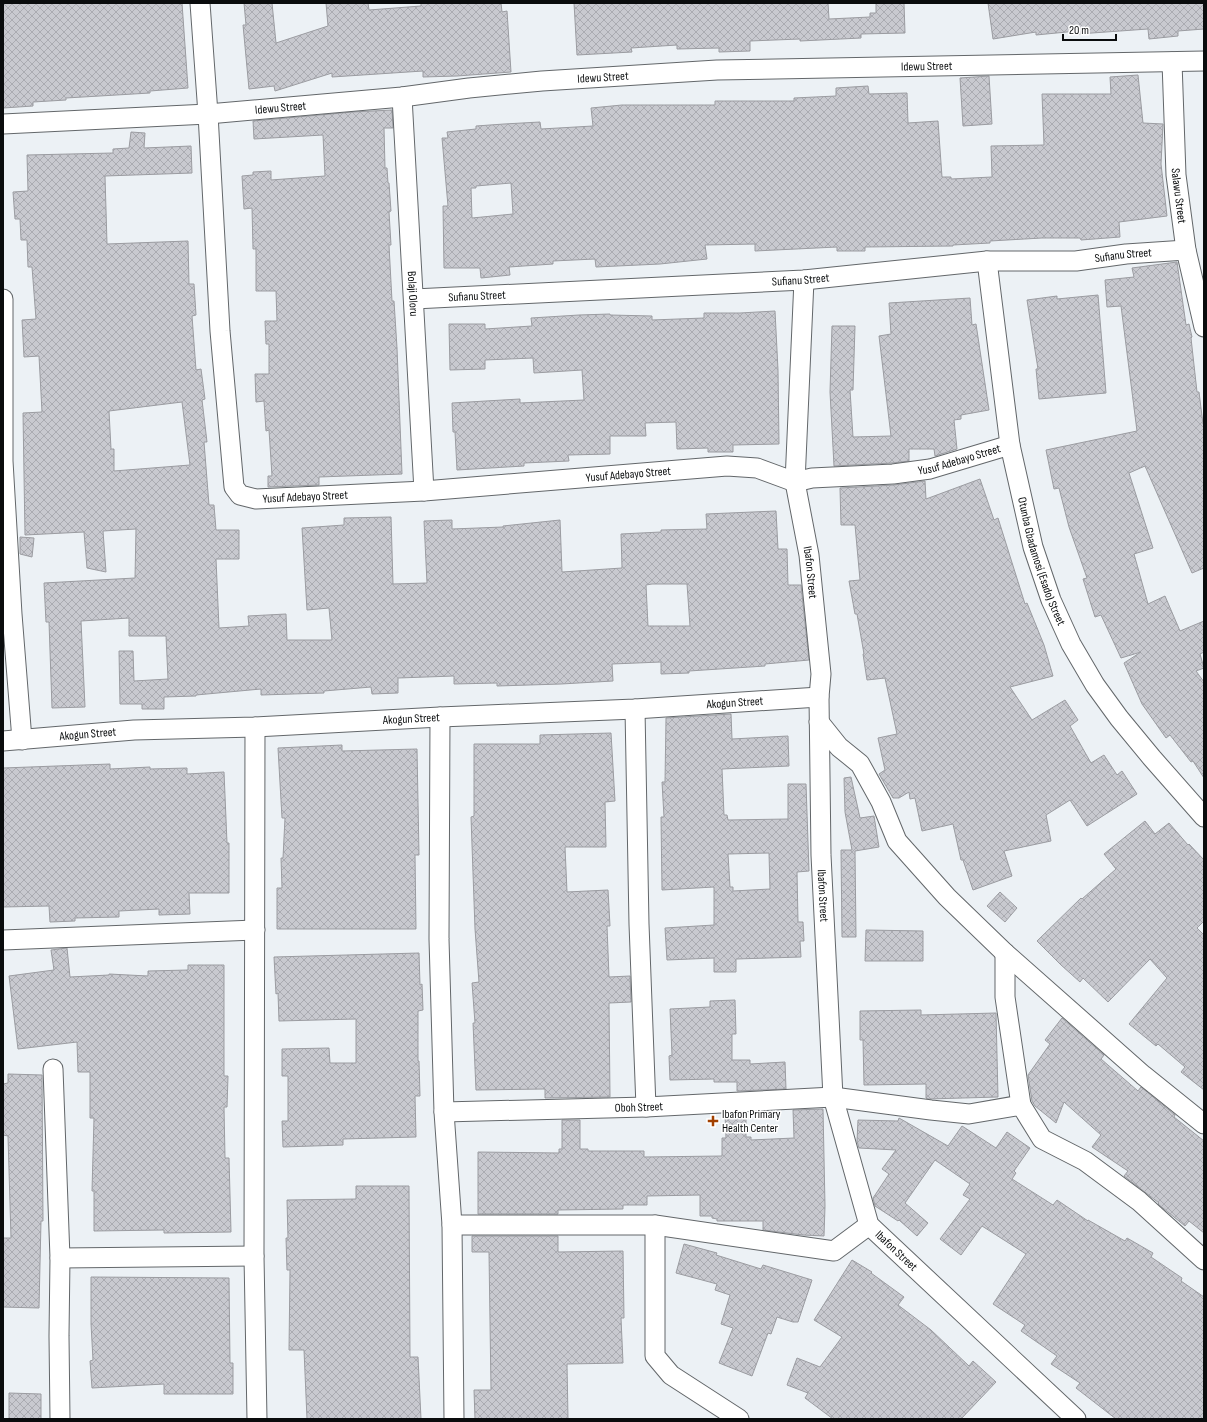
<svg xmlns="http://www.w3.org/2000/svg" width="1207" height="1422" font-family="'Sofia Sans Condensed',sans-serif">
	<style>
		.building { fill: url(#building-cross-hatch); stroke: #9b9ca1; fill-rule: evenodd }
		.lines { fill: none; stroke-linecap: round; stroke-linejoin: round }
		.minor-casing { stroke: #63676a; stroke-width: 21 }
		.minor { stroke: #fff; stroke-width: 19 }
		.poi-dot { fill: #a24000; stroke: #fff; stroke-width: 1.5 }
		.labels { text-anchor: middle; stroke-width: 3; stroke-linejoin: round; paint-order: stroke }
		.street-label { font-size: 12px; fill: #0a0c0d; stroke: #fff }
		.poi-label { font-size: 12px; fill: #0a0c0d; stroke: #fff; text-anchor: start }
	</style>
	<defs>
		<pattern id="building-cross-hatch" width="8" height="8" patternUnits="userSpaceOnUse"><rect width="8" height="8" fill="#c8c9cf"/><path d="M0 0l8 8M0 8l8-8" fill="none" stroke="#aaabb1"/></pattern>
	</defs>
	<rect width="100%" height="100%" fill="#ecf1f5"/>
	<path class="building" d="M3,3H182L188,88L150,91V93L66,98V100L33,102V106L3,108Z
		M244,3H272L276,43L328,26L326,3H368L369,10L421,6V3H501L502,12L507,11L511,72L457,76L423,77V71L332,77V73L275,91L274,86L249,89L243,25H246Z
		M574,3H828L829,19L870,17V13H876V3H904L905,33L861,34V38L800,41V39L750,41V51L719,52V48L677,49V45L631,48L632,52L577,55Z
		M988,3H1204V29L1178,31V36L1149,39L1148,29L1078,34L1077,31L1036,35V32L993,39Z
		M1138,75L1143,123L1163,124L1161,164L1167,216L1119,222L1120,237L1081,240L1080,238H1042L990,241V243L953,245V246L865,247V251H837V247L755,251V244L705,245L707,259L660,264L596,267L595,259L553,261V264L509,267L510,275L481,278L480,268H444L443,206H448L442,138H448L447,132L476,129V126L504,124L540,122L541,129L593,126L591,108L622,105H715V101H794V98L836,96V88L868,86L869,94L907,93L908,123L938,121L942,177H951V179L992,177L991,146L1044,145L1042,94H1111L1110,77ZM511,183L513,214L472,218L471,188H476V186Z
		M989,76L992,124L963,126L960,78Z
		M392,110L393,128H384L385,168H387L388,183H389L391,211L389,212L391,245H389L392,301H394L397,348L402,474L319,477V485L268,487V476H272L269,430L266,431L264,401L256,402L255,374H269V344H266L265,321H277L276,291H256V249H253L252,208L244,209L242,176L253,175V172L271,171V180L325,176L323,135L254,139L253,121L353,112Z
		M131,132L145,133L144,148L191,146L192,173L105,176L107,244L188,241L189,284H194L196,315L192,316L196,370L201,369L205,399L202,400L207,442H204L209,505H214L216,530H239V559H216L219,628L249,626L248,616L286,614L287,640H332L329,608L307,610L302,528L344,525V518L391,517L393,584L427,583L424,521L452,520V529L503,527V526L560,520L562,572L622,568L621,534L661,532V530L707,529L706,514L776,511L778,549H787L788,585H801L809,660L765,664V666L689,671V673L661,674V662L612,664L613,681L561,684L497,686V683L454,684V676L398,678V693L372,694L371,687L324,691V693L261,695V689L196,695V696L164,697V709H142V704H120L119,651H133L134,681L168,679L166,636H129V618L81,621L85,707L52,708L49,622H46L44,583L135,578L136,529L103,531L106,572L87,568L84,532L25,535L23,413L42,412L39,356L24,357L22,320L36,319L32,267H28L27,240H21L20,219H15L13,192L28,191L27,155L113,153V149L129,148ZM182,402L190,465L114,471V449H111L109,411ZM652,584H687L690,626H648L646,585Z
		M1177,262L1186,325L1189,324L1192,337L1191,338L1197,392H1199L1203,424L1204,423V568L1192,573L1145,466L1129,473L1153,548L1134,554L1148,604L1165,596L1180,631L1204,621V652L1200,654L1204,668L1196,671L1204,682V778L1193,761L1191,762L1170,735L1166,738L1142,704L1124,663L1141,652L1121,658L1101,615L1095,617L1083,579L1087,578L1069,527L1059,488L1054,489L1046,450L1137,431L1121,306L1107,307L1105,280L1134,277L1132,268Z
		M1098,295L1106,393L1039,399L1036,369H1038L1027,300L1057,296V299Z
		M970,298L972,325L976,324L989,410L961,415V419L954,420L957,449L935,456L934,449H909V461L892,463L834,466L830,392L832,326H855L853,390H850L853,437L891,436L879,336L891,334L889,303Z
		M775,311L778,370L779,444L733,445V452H708V448L677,449L676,422L645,423L646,436H610V454L568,455L569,461L524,463V466L457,470L455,432H453L452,403L520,399V403L584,400L582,370L534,373L533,358L485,360V369L450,370L449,324H485V329L532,326L531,318L579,315L610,314V315L652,316V320L704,318V313H740Z
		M980,479L994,520L998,518L1025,604L1027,603L1044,645L1053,676L1010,687L1032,720L1065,700L1078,720L1070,726L1091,763L1104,755L1117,775L1122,771L1137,794L1087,826L1070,800L1046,815L1051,841L1004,851L1012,876L973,890L963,860H961L953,824L922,831L915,798L910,799L909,792L899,798H893L879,774L885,770L878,738L897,734L885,678L867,680L863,654H864L857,614H855L849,581L860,580L855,525H841L840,488L894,485L925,481L926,499Z
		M20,537L34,538L32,557L20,554Z
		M731,714L732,739L788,736L789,766L722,769L724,815H727L728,820L788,819V784H806L809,871L797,872L798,922H803L804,941H800L801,957L736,959V972H714V958L667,960L665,928L714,925V887L662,890L661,817H664L662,782H665L666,718ZM769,853L770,889L733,891V887H730L728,854Z
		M611,733L615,801L605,802L606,847H565L567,892L608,890L610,926H607L609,977L630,976L631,1002L609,1003L610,1097L545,1098V1089L476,1090L473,1023H475L472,983L479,982L475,929L471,817L474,816V744H540V735Z
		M342,745V751L417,749L419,855H415L416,929H277V888H282L281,858H283L285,818H282L278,748Z
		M110,764V769L150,767V769L187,768V774L224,772L227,843H229V893H189L190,914L159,915V909L119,911V917L75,918V921L50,922L49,906L3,907V768Z
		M851,777L860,818L874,816L879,847L855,851L856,937H842L841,850H852L845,812L844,778Z
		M1145,821L1155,834L1169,823L1188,845L1189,844L1204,860V921L1197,928L1204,935V1090L1181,1072L1185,1067L1158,1044L1156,1046L1129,1024L1167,978L1150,959L1108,1002L1083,978L1080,982L1061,965L1037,941L1081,898L1082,899L1116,869L1104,854Z
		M1000,892L1017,908L1005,922L987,906Z
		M866,930L923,931V961H865Z
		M67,948L70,977L109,975V974L148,976V971L188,970V965H224V1076H228L227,1107H224L225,1158H229L231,1232L164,1233V1230L94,1231V1191H92L94,1118H90V1072H78L77,1042L18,1049L9,976L54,970L51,950Z
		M419,953L420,985L422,984L423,1010L418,1011V1061H419L420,1096H415L416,1137L343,1139V1145L283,1147L282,1121H288V1076H282V1049L329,1048L330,1063H356V1019L279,1021L278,993L276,994L274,957Z
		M735,1000L736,1034H732V1060H750V1064L785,1062L786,1089L737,1091V1082H714V1079L670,1080L669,1056L672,1055L670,1009L710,1007V1001Z
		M921,1010V1015L996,1013L998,1097L928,1099L926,1098V1084L864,1085L863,1040H860V1011Z
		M1062,1018L1104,1055L1101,1059L1138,1091L1141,1087L1175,1115L1174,1117L1204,1141V1233L1189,1221L1185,1226L1158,1204L1159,1203L1124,1176L1128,1171L1092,1147L1101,1135L1064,1102L1056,1123L1035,1106L1032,1101L1028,1075L1050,1044L1045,1040Z
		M8,1074L42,1075L43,1221H41L39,1308L3,1307V1238H11L8,1136L3,1135V1084L8,1083Z
		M823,1109L825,1206L824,1236L803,1235L763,1230V1221H717V1219L712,1218V1216H700V1195L647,1196V1205H623V1209L558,1210V1214H478V1152L559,1153V1149H562V1120H580V1149H588V1151H644V1157L722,1156V1138H726L725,1114H746V1137H751V1140L794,1138L793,1110Z
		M899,1118L948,1146L962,1126L996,1148L1007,1132L1030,1148L1014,1171L1016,1173L1012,1179L1053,1205L1057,1200L1088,1221V1220L1125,1241L1127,1238L1153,1253L1151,1257L1182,1278L1181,1281L1204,1297V1419H1116L1076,1388L1080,1383L1051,1364L1057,1356L1021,1331L1025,1325L993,1304L1026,1254L982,1226L961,1255L940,1239L970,1199L963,1195L970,1184L935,1160L905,1203L928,1223L917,1236L899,1220L898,1221L875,1206L873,1198L889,1174L882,1169L896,1150L859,1148L857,1141L858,1120L898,1121Z
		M356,1186H409L410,1357H418L421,1419H307L304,1350H289L290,1270H287L286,1238H288L287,1200L356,1199Z
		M472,1236H558V1252L623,1251L624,1318H621L623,1363L567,1364L568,1419H475L474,1390H491L489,1252H472Z
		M684,1244L717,1253L716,1255L761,1269L763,1265L812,1280L798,1322H793L777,1317L771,1334L768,1333L752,1376L719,1363L733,1328L721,1324L730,1295L715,1290L717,1284L676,1273Z
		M852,1260L872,1272L871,1273L904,1297L898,1305L931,1330L969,1366L973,1361L996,1382L961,1419H833L805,1398L808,1393L787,1385L797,1358L820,1367L842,1337L814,1320Z
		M91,1277L229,1278L230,1363H233V1394H164V1384L92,1388L90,1361L93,1360L91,1324Z
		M9,1393L41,1394V1419H9Z"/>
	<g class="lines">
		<defs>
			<g id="minor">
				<path id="s1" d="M200,3L208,114L220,331L234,487L240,495L256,499L424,491L727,466L757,468L795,482L812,478L893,474L930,469L1010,445"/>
				<path id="s2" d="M1172,62L1176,175L1186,250L1204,327"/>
				<path id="s3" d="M402,97L424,491"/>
				<path id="s4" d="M3,124L208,114L402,97L469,88L542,81L717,70L1204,61"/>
				<path id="s5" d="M987,261L1010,445L1033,547L1051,600L1071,644L1095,685L1119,718L1152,758L1204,817"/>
				<path id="s6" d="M804,280L795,482L809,555L821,674L819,697L821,855L833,1097L869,1225L1076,1419"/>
				<path d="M3,299V461L12,614L22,740"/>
				<path id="s7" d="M414,299L804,280L987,261H1076L1126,254L1186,250"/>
				<path d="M635,709L639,924L646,1107"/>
				<path d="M440,717L439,939L444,1112L452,1225L454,1419"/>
				<path d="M819,722L839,747L860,764L881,802L897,841L947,897L1005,953L1143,1075L1204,1124"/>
				<path d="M255,727L254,1256L257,1419"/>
				<path id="s8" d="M3,741L134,730L255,727L440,717L635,709L819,697"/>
				<path d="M3,940L255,930"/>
				<path d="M1005,953V997L1021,1105"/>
				<path d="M53,1069L60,1258L59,1336L60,1419"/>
				<path id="s9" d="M444,1112L646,1107L833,1097L931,1110L969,1114L1021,1105L1042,1139L1085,1161L1139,1201L1204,1260"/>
				<path d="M452,1225H655L834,1251L869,1225"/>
				<path d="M655,1225V1356L671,1375L739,1419"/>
				<path d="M60,1258L254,1256"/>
			</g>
		</defs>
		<use href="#minor" class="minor-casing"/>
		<use href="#minor" class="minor"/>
	</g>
	<path class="poi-dot" d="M711 1115h4v4h4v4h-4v4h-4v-4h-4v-4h4z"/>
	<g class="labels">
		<g class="street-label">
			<text dy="4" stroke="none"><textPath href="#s4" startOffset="926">Idewu Street</textPath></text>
			<text dy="4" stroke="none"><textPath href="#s4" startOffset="602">Idewu Street</textPath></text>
			<text dy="4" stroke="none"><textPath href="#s4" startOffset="278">Idewu Street</textPath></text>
			<text dy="4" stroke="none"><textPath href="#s2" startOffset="134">Salawu Street</textPath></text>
			<text dy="4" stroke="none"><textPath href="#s7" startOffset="711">Sufianu Street</textPath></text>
			<text dy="4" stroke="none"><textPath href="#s7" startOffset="387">Sufianu Street</textPath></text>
			<text dy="4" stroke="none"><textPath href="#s3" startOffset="197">Bolaji Oloru</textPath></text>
			<text dy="4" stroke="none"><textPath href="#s7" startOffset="63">Sufianu Street</textPath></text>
			<text dy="4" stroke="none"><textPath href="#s1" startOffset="1221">Yusuf Adebayo Street</textPath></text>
			<text dy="4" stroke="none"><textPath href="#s1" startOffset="885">Yusuf Adebayo Street</textPath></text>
			<text dy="4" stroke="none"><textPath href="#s1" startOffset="561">Yusuf Adebayo Street</textPath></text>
			<text dy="4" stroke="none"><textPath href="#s5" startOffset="306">Otunba Gbadamosi (Esado) Street</textPath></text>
			<text dy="4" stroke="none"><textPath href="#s6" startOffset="294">Ibafon Street</textPath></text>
			<text dy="4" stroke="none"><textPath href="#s8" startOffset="733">Akogun Street</textPath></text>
			<text dy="4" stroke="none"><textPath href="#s8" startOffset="409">Akogun Street</textPath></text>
			<text dy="4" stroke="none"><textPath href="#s8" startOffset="85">Akogun Street</textPath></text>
			<text dy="4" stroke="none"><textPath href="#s6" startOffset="618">Ibafon Street</textPath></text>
			<text dy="4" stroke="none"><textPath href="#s9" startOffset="195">Oboh Street</textPath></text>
			<text dy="4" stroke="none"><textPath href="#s6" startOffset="990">Ibafon Street</textPath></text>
		</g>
		<g class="poi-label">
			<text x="722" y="1118">Ibafon Primary<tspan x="722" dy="14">Health Center</tspan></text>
		</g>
	</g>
	<rect width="1207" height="1422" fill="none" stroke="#0a0c0d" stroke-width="8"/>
	<path d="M1063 34v6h53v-6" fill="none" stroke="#0a0c0d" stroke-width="2"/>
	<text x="1069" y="34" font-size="12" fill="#0a0c0d" stroke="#ffffff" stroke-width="3" paint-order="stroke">20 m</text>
</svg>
